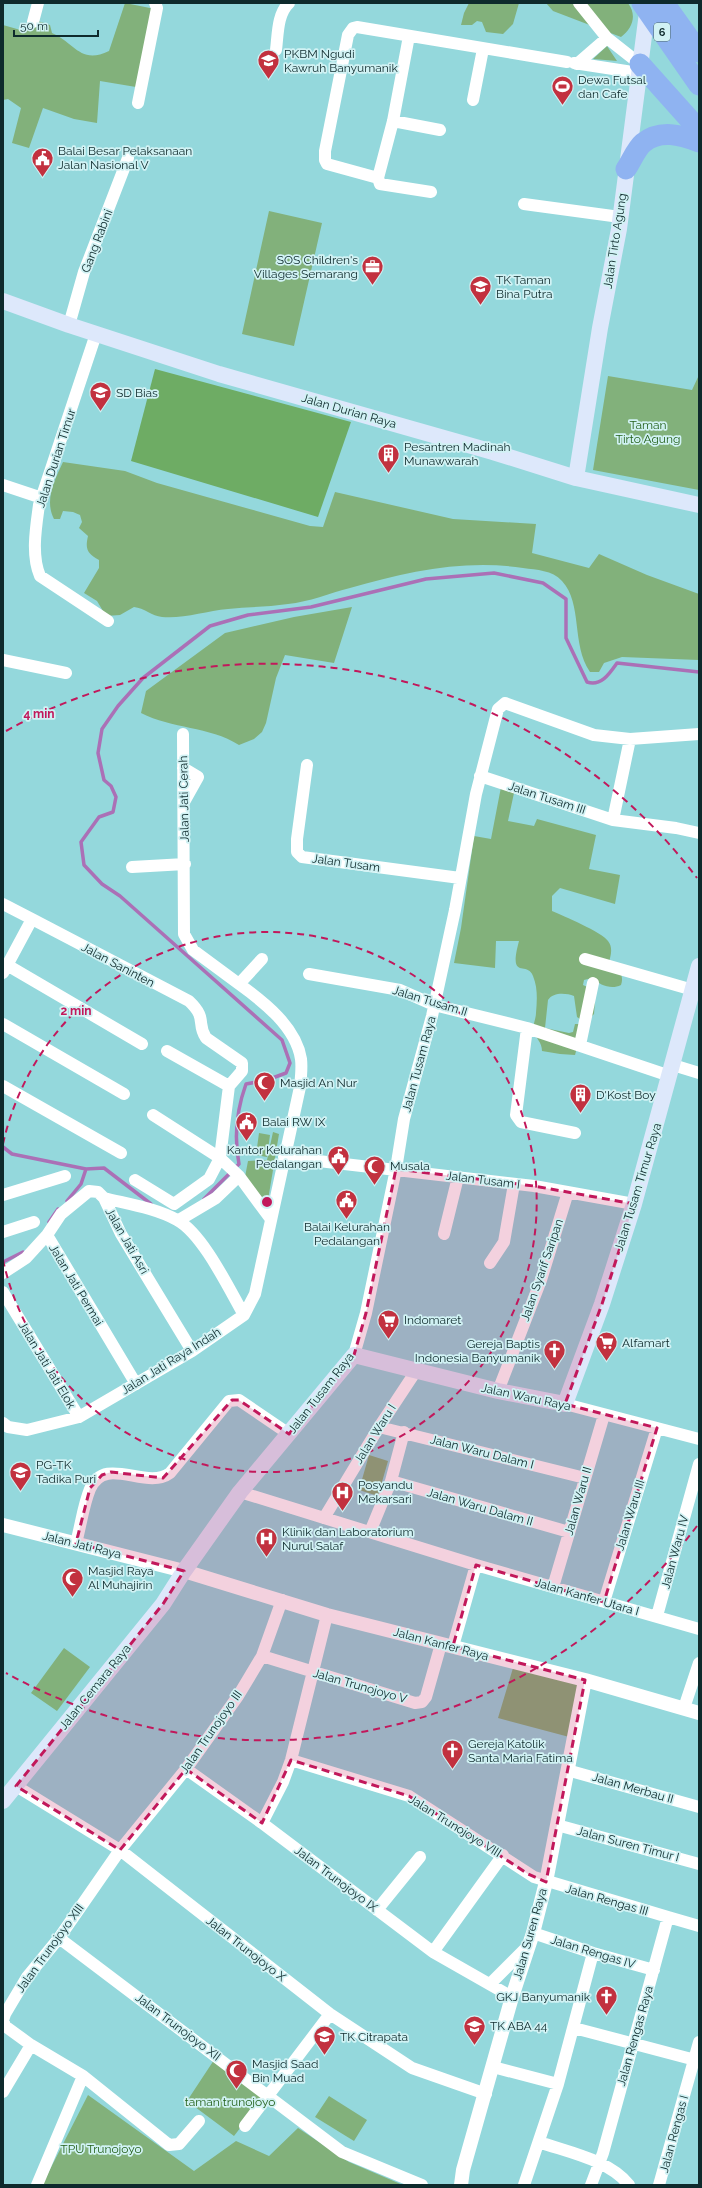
<svg xmlns="http://www.w3.org/2000/svg" width="702" height="2188" font-family="Raleway,sans-serif">
	<style>
		.green { fill: #82b17b }
		.forest { fill: #6eac64 }
		.lines { fill: none; stroke-linecap: round; stroke-linejoin: round }
		.stream { stroke: #ab70b6; stroke-width: 3.5 }
		.minor { stroke: #fff; stroke-width: 12 }
		.tertiary { stroke: #fff; stroke-width: 14 }
		.secondary { stroke: #dde8fb; stroke-width: 16 }
		.motorway { stroke: #8fb3f1; stroke-width: 21 }
		.marked { fill: #c2185b; fill-opacity: 0.2; stroke: #c2185b; stroke-width: 3; stroke-dasharray: 8 5; stroke-linejoin: round }
		.ring { fill: none; stroke: #c2185b; stroke-width: 2; stroke-dasharray: 7 5 }
		.labels { text-anchor: middle; stroke-width: 3.5; stroke-linejoin: round; paint-order: stroke }
		.shield { fill: #d1f2f4; stroke: #486668; stroke-width: 1 }
		.shield-label { font-size: 11px; font-weight: bold; fill: #0e2a2c }
		.poi-label { font-size: 12px; fill: #0e2a2c; stroke: #d1f2f4; text-anchor: start }
		.street-label { font-size: 12px; fill: #0e2a2c; stroke: #d1f2f4 }
		.park-label { font-size: 12px; fill: #225f18; stroke: #d1f2f4 }
		.centre { fill: #c2185b; stroke: #d1f2f4; stroke-width: 2 }
		.ring-label { font-size: 12px; text-anchor: middle; font-weight: bold; fill: #c2185b; stroke: #d1f2f4; stroke-width: 3.5; stroke-linejoin: round; paint-order: stroke }
	</style>
	<rect width="100%" height="100%" fill="#94d8dc"/>
	<path class="green" d="M125,3L155,9L136,87L100,81L97,123L74,119L43,108L29,148L12,143L21,108L8,99L3,100V25L24,31L27,22L35,20L50,25L52,33C74,42 80,65 109,51Z
		M469,3H519L513,24L503,34L486,32L482,22L477,21L472,25H461L464,13Z
		M546,3H628C637,15 633,28 621,37L553,11Z
		M607,46L617,61L593,59Z
		M269,211L322,223L294,346L242,334Z
		M699,375V490L593,470L608,376L692,390Z
		M63,462L125,471L157,483L310,526L323,527L335,492L453,519L536,524L532,553L589,568L599,554L647,575L699,594V660L622,657L604,663L599,672H590C571,644 583,604 562,581C552,570 537,570 523,568C464,559 406,572 350,588C330,593 309,602 288,604C268,607 248,607 228,609C206,611 183,619 162,617C152,616 144,608 134,607L120,615L106,616L97,601L84,593L99,568V560C87,553 85,549 88,536L79,528L82,522L80,515L73,512L63,511L60,519H54C44,500 55,479 63,462Z
		M352,607L334,663L285,655L276,678L266,723L262,732L254,739L239,745C209,726 172,729 141,713L146,691L225,633L294,617Z
		M501,787L514,793L508,821L534,826L537,819L596,835L589,869L620,875L615,904L560,888L552,896V911C563,916 602,932 608,941C613,947 611,955 609,962C617,969 625,973 621,985C611,990 600,985 592,978L584,980L583,985L592,989L595,1001L594,1014L589,1019H580L577,1017L574,996C566,993 553,992 548,1000L545,1028L569,1033L573,1032L575,1024H579L578,1044L575,1055L560,1054L542,1051C542,1042 536,1039 534,1031C532,1026 536,1019 536,1013C537,1001 538,988 533,976C527,960 508,982 519,941H496L495,968L454,963L461,928L474,836L491,839Z
		M273,1132L279,1134L267,1206L245,1177L248,1161L267,1160Z
		M259,1133L270,1135L267,1157L256,1155Z
		M369,1455L388,1461L378,1496L359,1490Z
		M64,1648L90,1667L57,1711L31,1693Z
		M513,1668L580,1682L573,1738L498,1718Z
		M214,2060L265,2096L234,2136L187,2101Z
		M88,2095L194,2171L236,2141L269,2156L298,2128L349,2162L403,2185H42Z
		M329,2096L367,2120L354,2141L315,2117Z"/>
	<path class="forest" d="M155,369L351,422L318,517L131,461Z"/>
	<g class="lines">
		<path class="stream" d="M3,1147L12,1154L86,1169L104,1168L151,1204
			M204,1199L239,1164C234,1138 237,1109 246,1084L267,1080L286,1073L290,1063L282,1040L120,896L102,884L84,865L81,842L99,817L113,812L116,797L111,786L104,780L98,753L102,729L118,706L143,678L210,626L248,615L311,607L426,579L494,573L543,583L566,599V638L587,682C601,687 610,673 617,663L699,672
			M67,1201L81,1184L86,1169
			M49,1222L58,1209
			M3,1262L23,1252"/>
		<path class="minor" d="M579,3L607,38L640,64
			M33,22L38,3
			M409,36L393,121L378,178L327,164L325,160V151L348,35L353,28L357,27L567,62
			M276,50C278,35 277,14 289,3
			M574,63L639,73
			M577,64L607,38
			M473,100L483,49
			M138,103L157,8L155,3
			M393,121L440,130
			M378,178L380,184L431,192
			M524,204L620,217
			M69,325L84,272L128,158
			M96,334L39,505C36,527 31,555 40,576L108,621
			M3,485L42,498
			M3,660L66,673
			M183,734L184,934L193,950L239,984
			M307,765L297,839V852L302,857L460,878
			M183,768L198,777L184,802
			M480,776L613,820L630,739
			M613,820L676,828L699,833
			M132,867L185,864
			M3,904L32,919
			M585,959L693,990
			M7,965L142,1044
			M3,973L32,919L189,1001C208,1019 196,1023 206,1038L242,1063V1071L229,1086L220,1158L209,1179L174,1204L135,1180
			M309,974L400,990L434,1005L527,1028L670,1076
			M3,1024L124,1094
			M527,1028L516,1115L521,1122L575,1133
			M580,1045L593,983
			M167,1051L229,1086
			M673,1065L699,1073
			M3,1086L121,1153
			M153,1115L220,1158L239,1176L270,1218
			M284,1157L534,1186L634,1204
			M3,1195L65,1176
			M104,1198C128,1204 155,1208 177,1220C203,1234 229,1289 244,1315
			M179,1220L216,1198L239,1176
			M3,1232L34,1222
			M444,1234L458,1177
			M47,1235L61,1214L89,1191L98,1192L104,1198L121,1234L192,1351
			M490,1263L504,1242L514,1184
			M3,1273L26,1258L47,1235L136,1384
			M3,1292L79,1417
			M354,1355L366,1313L396,1169L404,1119L432,1016L455,910L476,794L498,709L505,703L594,735L630,739L699,734
			M498,1391L541,1280L568,1192
			M565,1404L699,1439
			M3,1423L8,1427L27,1430L79,1417L192,1351L244,1315L255,1294L300,1087C301,1078 302,1067 301,1059C296,1027 264,1002 239,984L262,959
			M379,1427L585,1478
			M391,1481L569,1532
			M240,1492L476,1565L699,1629
			M324,1518L379,1427L416,1371
			M370,1532L391,1481L404,1432
			M76,1543C81,1525 83,1506 90,1489C105,1454 146,1491 170,1473L229,1401L239,1400L289,1434
			M553,1587L604,1415
			M604,1602L657,1428
			M657,1616L699,1464
			M453,1646L476,1565
			M262,1656L415,1703L422,1702L426,1697L441,1644
			M684,1708L699,1663
			M291,1760L409,1796L534,1877L668,1917
			M186,1769L262,1823L433,1952L512,1997
			M567,1770L699,1807
			M16,1786L120,1850L330,2014L412,2068L486,2094
			M262,1823L283,1782L291,1760L327,1615
			M557,1825L699,1864
			M377,1910L420,1857
			M533,1933L593,1953L654,1970
			M59,1938L342,2152L422,2185
			M433,1952L503,1855
			M490,1984L529,1945
			M574,2028L699,2061
			M493,2067L558,2084
			M3,2092L31,2045
			M199,2121L179,2144L169,2145L83,2076L31,2045L5,2026L3,2020L5,2014L27,1977L59,1938L120,1850L186,1769L238,1696L262,1656L282,1600
			M245,2126L330,2014
			M539,2142C567,2152 610,2160 629,2185
			M37,2185L83,2076
			M524,2185L558,2084L593,1953
			M591,2185L603,2153L668,1917L699,1926
			M659,2185L699,2042"/>
		<path class="tertiary" d="M3,1525L184,1571L327,1615L585,1680L699,1713
			M461,2185L463,2170L512,1997L533,1933L546,1882L585,1680"/>
		<path class="secondary" d="M3,301L69,325L219,374L493,452L576,478L699,505
			M576,478L600,328L619,229L648,5
			M3,1801L163,1604L184,1571L240,1492L354,1355L498,1391L565,1404L602,1304L634,1204L699,966"/>
		<path class="motorway" d="M642,3L699,85
			M664,3L699,52
			M640,64L699,130
			M626,169C631,162 636,149 643,143C660,129 681,135 699,142"/>
	</g>
	<path class="marked" d="M396,1169L534,1186L634,1204L602,1304L565,1404L657,1428L604,1602L476,1565L453,1646L585,1680L546,1882L528,1874L409,1796L291,1760L262,1823L186,1769L120,1850L16,1786L163,1604L184,1571L76,1543L90,1488L102,1475L111,1472L163,1478L232,1400H239L289,1434L354,1355L366,1313Z"/>
	<g class="ring">
		<path d="M3 1144A270 270 0 1 1 3 1260"/>
		<path d="M697 1526A539 539 0 0 1 6 1673M6 731A539 539 0 0 1 697 878"/>
	</g>
	<defs>
		<symbol id="school-pin" viewBox="-11 -11 22 30"><path d="M0 17L-7.5 6A9.5 9.5 0 1 1 7.5 6Z" fill="#c2313f" stroke="#d1f2f4"/><path d="M0-5L7-2L0 1L-7-2ZM-4 1L0 2.5L4 1V4Q0 6-4 4Z" fill="#fff"/></symbol>
		<symbol id="stadium-pin" viewBox="-11 -11 22 30"><path d="M0 17L-7.5 6A9.5 9.5 0 1 1 7.5 6Z" fill="#c2313f" stroke="#d1f2f4"/><path d="M0-5a6.5 5 0 1 0 0 10a6.5 5 0 1 0 0-10ZM-3.5-1.8h7v3.6h-7Z" fill="#fff"/></symbol>
		<symbol id="civic-pin" viewBox="-11 -11 22 30"><path d="M0 17L-7.5 6A9.5 9.5 0 1 1 7.5 6Z" fill="#c2313f" stroke="#d1f2f4"/><path d="M-.6-6.5H3V-4.5H.6V-3L4-1V1h2V6H-6V1h2V-1L-.6-3ZM-1.2 2.5V6h2.4V2.5Z" fill="#fff"/></symbol>
		<symbol id="office-pin" viewBox="-11 -11 22 30"><path d="M0 17L-7.5 6A9.5 9.5 0 1 1 7.5 6Z" fill="#c2313f" stroke="#d1f2f4"/><path d="M-6-3h4V-5.5h4V-3h4V5H-6ZM-1-4.5V-3h2v-1.5ZM-6 0V1H6V0Z" fill="#fff"/></symbol>
		<symbol id="building-pin" viewBox="-11 -11 22 30"><path d="M0 17L-7.5 6A9.5 9.5 0 1 1 7.5 6Z" fill="#c2313f" stroke="#d1f2f4"/><path d="M-4-6H4V6H1V3H-1V6H-4ZM-2.5-4.3h1.7v1.8h-1.7ZM.8-4.3h1.7v1.8H.8ZM-2.5-1h1.7V.8h-1.7ZM.8-1h1.7V.8H.8Z" fill="#fff"/></symbol>
		<symbol id="mosque-pin" viewBox="-11 -11 22 30"><path d="M0 17L-7.5 6A9.5 9.5 0 1 1 7.5 6Z" fill="#c2313f" stroke="#d1f2f4"/><path d="M3.5-4.9A6 6 0 1 0 3.5 4.9A5 5 0 1 1 3.5-4.9Z" fill="#fff"/></symbol>
		<symbol id="supermarket-pin" viewBox="-11 -11 22 30"><path d="M0 17L-7.5 6A9.5 9.5 0 1 1 7.5 6Z" fill="#c2313f" stroke="#d1f2f4"/><path d="M-6-5.5h2.5l.6 2H6L4.5 2H-2.5L-4.4-4H-6ZM-1.5 3.2a1.3 1.3 0 1 0 .1 0ZM3 3.2a1.3 1.3 0 1 0 .1 0Z" fill="#fff"/></symbol>
		<symbol id="church-pin" viewBox="-11 -11 22 30"><path d="M0 17L-7.5 6A9.5 9.5 0 1 1 7.5 6Z" fill="#c2313f" stroke="#d1f2f4"/><path d="M-1.2-6h2.4v3.5h3.3v2.4h-3.3V6h-2.4V-.1h-3.3v-2.4h3.3Z" fill="#fff"/></symbol>
		<symbol id="hospital-pin" viewBox="-11 -11 22 30"><path d="M0 17L-7.5 6A9.5 9.5 0 1 1 7.5 6Z" fill="#c2313f" stroke="#d1f2f4"/><path d="M-5-5h3v3.5h4V-5h3V5h-3V1.5h-4V5h-3Z" fill="#fff"/></symbol>
	</defs>
	<g fill-rule="evenodd">
		<use href="#school-pin" x="256" y="48" width="25" height="34"/>
		<use href="#stadium-pin" x="550" y="74" width="25" height="34"/>
		<use href="#civic-pin" x="30" y="146" width="25" height="34"/>
		<use href="#office-pin" x="360" y="254" width="25" height="34"/>
		<use href="#school-pin" x="468" y="274" width="25" height="34"/>
		<use href="#school-pin" x="88" y="380" width="25" height="34"/>
		<use href="#building-pin" x="376" y="442" width="25" height="34"/>
		<use href="#mosque-pin" x="252" y="1070" width="25" height="34"/>
		<use href="#building-pin" x="568" y="1082" width="25" height="34"/>
		<use href="#civic-pin" x="234" y="1110" width="25" height="34"/>
		<use href="#civic-pin" x="326" y="1144" width="25" height="34"/>
		<use href="#mosque-pin" x="362" y="1154" width="25" height="34"/>
		<use href="#civic-pin" x="334" y="1188" width="25" height="34"/>
		<use href="#supermarket-pin" x="376" y="1308" width="25" height="34"/>
		<use href="#supermarket-pin" x="594" y="1330" width="25" height="34"/>
		<use href="#church-pin" x="542" y="1338" width="25" height="34"/>
		<use href="#school-pin" x="8" y="1460" width="25" height="34"/>
		<use href="#hospital-pin" x="330" y="1480" width="25" height="34"/>
		<use href="#hospital-pin" x="254" y="1526" width="25" height="34"/>
		<use href="#mosque-pin" x="60" y="1566" width="25" height="34"/>
		<use href="#church-pin" x="440" y="1738" width="25" height="34"/>
		<use href="#church-pin" x="594" y="1984" width="25" height="34"/>
		<use href="#school-pin" x="462" y="2014" width="25" height="34"/>
		<use href="#school-pin" x="312" y="2024" width="25" height="34"/>
		<use href="#mosque-pin" x="224" y="2058" width="25" height="34"/>
	</g>
	<g class="labels">
		<rect class="shield" x="654" y="23" width="16" height="18" rx="3"/>
		<g class="shield-label">
			<text x="662" y="36">6</text>
		</g>
		<g class="poi-label">
			<text x="284" y="58">PKBM Ngudi<tspan x="284" dy="14">Kawruh Banyumanik</tspan></text>
			<text x="578" y="84">Dewa Futsal<tspan x="578" dy="14">dan Cafe</tspan></text>
			<text x="58" y="155">Balai Besar Pelaksanaan<tspan x="58" dy="14">Jalan Nasional V</tspan></text>
			<text x="358" y="264" text-anchor="end">SOS Children's<tspan x="358" dy="14">Villages Semarang</tspan></text>
			<text x="496" y="284">TK Taman<tspan x="496" dy="14">Bina Putra</tspan></text>
			<text x="116" y="397">SD Bias</text>
			<text x="404" y="451">Pesantren Madinah<tspan x="404" dy="14">Munawwarah</tspan></text>
			<text x="280" y="1087">Masjid An Nur</text>
			<text x="596" y="1099">D'Kost Boy</text>
			<text x="262" y="1126">Balai RW IX</text>
			<text x="322" y="1154" text-anchor="end">Kantor Kelurahan<tspan x="322" dy="14">Pedalangan</tspan></text>
			<text x="390" y="1170">Musala</text>
			<text x="347" y="1231" text-anchor="middle">Balai Kelurahan<tspan x="347" dy="14">Pedalangan</tspan></text>
			<text x="404" y="1324">Indomaret</text>
			<text x="622" y="1347">Alfamart</text>
			<text x="540" y="1348" text-anchor="end">Gereja Baptis<tspan x="540" dy="14">Indonesia Banyumanik</tspan></text>
			<text x="36" y="1469">PG-TK<tspan x="36" dy="14">Tadika Puri</tspan></text>
			<text x="358" y="1489">Posyandu<tspan x="358" dy="14">Mekarsari</tspan></text>
			<text x="282" y="1536">Klinik dan Laboratorium<tspan x="282" dy="14">Nurul Salaf</tspan></text>
			<text x="88" y="1575">Masjid Raya<tspan x="88" dy="14">Al Muhajirin</tspan></text>
			<text x="468" y="1748">Gereja Katolik<tspan x="468" dy="14">Santa Maria Fatima</tspan></text>
			<text x="590" y="2001" text-anchor="end">GKJ Banyumanik</text>
			<text x="490" y="2030">TK ABA 44</text>
			<text x="340" y="2041">TK Citrapata</text>
			<text x="252" y="2068">Masjid Saad<tspan x="252" dy="14">Bin Muad</tspan></text>
		</g>
		<g class="street-label">
			<text transform="translate(97 241) rotate(-69)" y="4">Gang Rabini</text>
			<text transform="translate(615 241) rotate(-81)" y="4">Jalan Tirto Agung</text>
			<text transform="translate(349 411) rotate(16)" y="4">Jalan Durian Raya</text>
			<text transform="translate(56 458) rotate(-72)" y="4">Jalan Durian Timur</text>
			<text transform="translate(547 798) rotate(18)" y="4">Jalan Tusam III</text>
			<text transform="translate(184 799) rotate(-91)" y="4">Jalan Jati Cerah</text>
			<text transform="translate(346 863) rotate(8)" y="4">Jalan Tusam</text>
			<text transform="translate(118 965) rotate(28)" y="4">Jalan Saninten</text>
			<text transform="translate(430 1001) rotate(17)" y="4">Jalan Tusam II</text>
			<text transform="translate(419 1064) rotate(-75)" y="4">Jalan Tusam Raya</text>
			<text transform="translate(483 1180) rotate(7)" y="4">Jalan Tusam I</text>
			<text transform="translate(638 1187) rotate(-73)" y="4">Jalan Tusam Timur Raya</text>
			<text transform="translate(127 1241) rotate(60)" y="4">Jalan Jati Asri</text>
			<text transform="translate(542 1270) rotate(-71)" y="4">Jalan Syarif Saripan</text>
			<text transform="translate(76 1285) rotate(59)" y="4">Jalan Jati Permai</text>
			<text transform="translate(171 1361) rotate(-32)" y="4">Jalan Jati Raya Indah</text>
			<text transform="translate(47 1365) rotate(59)" y="4">Jalan Jati Jati Elok</text>
			<text transform="translate(321 1393) rotate(-52)" y="4">Jalan Tusam Raya</text>
			<text transform="translate(526 1397) rotate(12)" y="4">Jalan Waru Raya</text>
			<text transform="translate(375 1434) rotate(-58)" y="4">Jalan Waru I</text>
			<text transform="translate(482 1452) rotate(14)" y="4">Jalan Waru Dalam I</text>
			<text transform="translate(578 1501) rotate(-74)" y="4">Jalan Waru II</text>
			<text transform="translate(480 1507) rotate(16)" y="4">Jalan Waru Dalam II</text>
			<text transform="translate(630 1515) rotate(-73)" y="4">Jalan Waru III</text>
			<text transform="translate(82 1545) rotate(14)" y="4">Jalan Jati Raya</text>
			<text transform="translate(675 1552) rotate(-75)" y="4">Jalan Waru IV</text>
			<text transform="translate(587 1597) rotate(16)" y="4">Jalan Kanfer Utara I</text>
			<text transform="translate(441 1644) rotate(15)" y="4">Jalan Kanfer Raya</text>
			<text transform="translate(360 1686) rotate(16)" y="4">Jalan Trunojoyo V</text>
			<text transform="translate(95 1687) rotate(-51)" y="4">Jalan Cemara Raya</text>
			<text transform="translate(211 1732) rotate(-55)" y="4">Jalan Trunojoyo III</text>
			<text transform="translate(633 1788) rotate(16)" y="4">Jalan Merbau II</text>
			<text transform="translate(455 1826) rotate(32)" y="4">Jalan Trunojoyo VIII</text>
			<text transform="translate(628 1844) rotate(15)" y="4">Jalan Suren Timur I</text>
			<text transform="translate(336 1879) rotate(37)" y="4">Jalan Trunojoyo IX</text>
			<text transform="translate(607 1900) rotate(16)" y="4">Jalan Rengas III</text>
			<text transform="translate(530 1934) rotate(-74)" y="4">Jalan Suren Raya</text>
			<text transform="translate(50 1948) rotate(-54)" y="4">Jalan Trunojoyo XIII</text>
			<text transform="translate(246 1949) rotate(38)" y="4">Jalan Trunojoyo X</text>
			<text transform="translate(593 1952) rotate(17)" y="4">Jalan Rengas IV</text>
			<text transform="translate(178 2027) rotate(37)" y="4">Jalan Trunojoyo XII</text>
			<text transform="translate(635 2036) rotate(-74)" y="4">Jalan Rengas Raya</text>
			<text transform="translate(674 2134) rotate(-75)" y="4">Jalan Rengas I</text>
		</g>
		<g class="park-label">
			<text x="648" y="429">Taman<tspan x="648" dy="14">Tirto Agung</tspan></text>
			<text x="230" y="2106">taman trunojoyo</text>
			<text x="101" y="2153">TPU Trunojoyo</text>
		</g>
	</g>
	<circle cx="267" cy="1202" r="6" class="centre"/>
	<g class="ring-label">
		<text x="39" y="718">4 min</text>
		<text x="76" y="1015">2 min</text>
	</g>
	<rect width="702" height="2188" fill="none" stroke="#0e2a2c" stroke-width="8"/>
	<path d="M14 30v6h84v-6" fill="none" stroke="#0e2a2c" stroke-width="2"/>
	<text x="20" y="30" font-size="12" fill="#0e2a2c" stroke="#d1f2f4" stroke-width="3" paint-order="stroke">50 m</text>
</svg>
